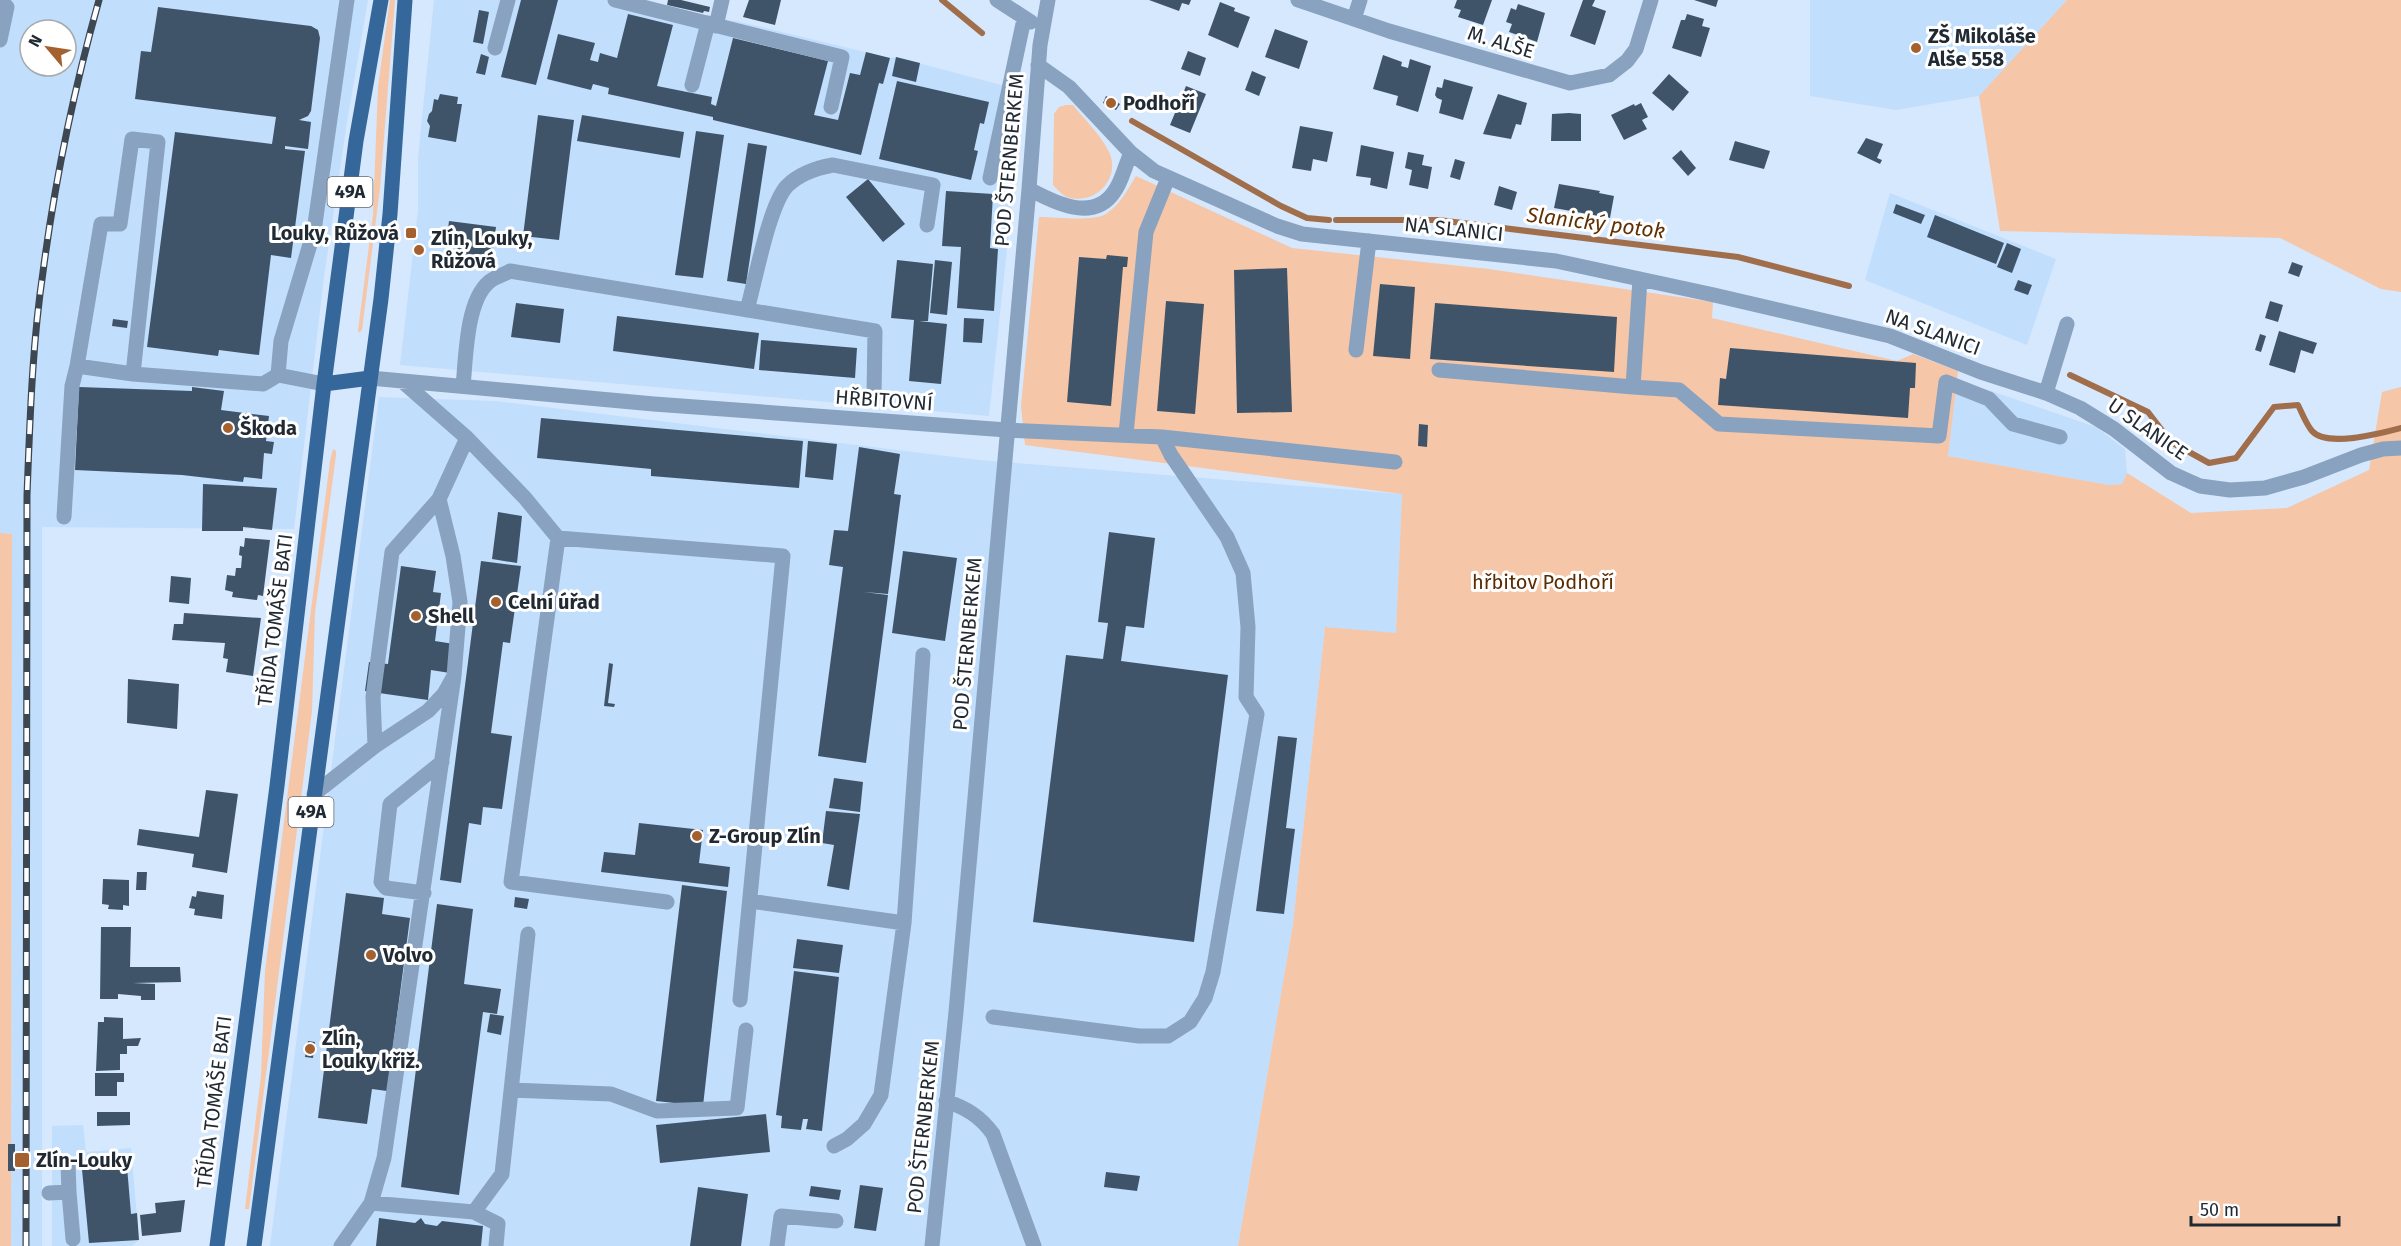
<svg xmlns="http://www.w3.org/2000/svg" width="2401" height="1246" font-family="'Fira Sans',sans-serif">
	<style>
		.built { fill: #c1defd; fill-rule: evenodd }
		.green { fill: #f5c6a7 }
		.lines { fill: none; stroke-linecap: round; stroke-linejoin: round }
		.stream { stroke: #a06e4b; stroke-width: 6 }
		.building { fill: #405469 }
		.minor { stroke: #88a2bf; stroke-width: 15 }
		.major { stroke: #36679b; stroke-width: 15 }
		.rail-casing { stroke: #3d4752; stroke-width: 7 }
		.rail { stroke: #fff; stroke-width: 4.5; stroke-dasharray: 14; stroke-linecap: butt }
		.poi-dot { fill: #a4612f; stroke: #fff; stroke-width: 2 }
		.labels { text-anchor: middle; stroke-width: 6; stroke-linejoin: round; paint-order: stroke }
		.shield { fill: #fff; stroke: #646a70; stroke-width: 1.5 }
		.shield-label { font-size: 18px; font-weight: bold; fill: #212a33 }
		.poi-label { font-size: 20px; font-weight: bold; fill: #212a33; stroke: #fff; text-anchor: start }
		.street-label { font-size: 20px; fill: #212a33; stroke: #fff }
		.park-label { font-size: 20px; fill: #5b2b00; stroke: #fff }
		.water-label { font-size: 21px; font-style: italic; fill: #603004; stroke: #fff }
	</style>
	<rect width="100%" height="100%" fill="#d6e8fd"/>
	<path class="built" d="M0,0H368L347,122L324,277L294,529L42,527V1246H11L12,534L0,533ZM30,30H66V66H30Z
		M434,0H617L663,11L736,21L890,58L896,57L1024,91L989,416L400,365L418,210V158Z
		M1810,0H2067L1979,96L1896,110L1810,96Z
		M1890,193L2056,259L2027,345L1865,280Z
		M1956,379L2096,427L2125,449L2127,473L2122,484L2109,485L1948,456Z
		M379,397L495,401L979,460L1402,494L1396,634L1325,627L1293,924L1238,1246H270Z
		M83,1125L86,1152L131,1148L139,1240L132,1246H52V1126Z"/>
	<path class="green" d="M390,0H395L380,188L362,330L359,333L358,330L373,215L378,87Z
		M2067,0H2401V292L2381,289L2280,238L2000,231L1979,96Z
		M1066,105H1073C1085,120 1102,136 1110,154C1120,181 1093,206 1067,197C1062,195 1057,189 1053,185L1054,114L1059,107Z
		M1136,176L1292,248L1489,269L1713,302L1712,318L1897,361L1913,354L1958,371L1948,456L2109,485L2122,484L2127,473L2191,513L2287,508L2369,470L2382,392L2401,387V1246H1238L1293,924L1325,627L1396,633L1402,494L1025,445L1021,406L1039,217C1055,217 1093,222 1106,214C1119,206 1128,189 1136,176Z
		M333,449L336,451V455L315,613L312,711L249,1209H245L261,1076L265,971L330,461Z
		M0,533L12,534L11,1246H0Z"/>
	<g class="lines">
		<path class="stream" d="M942,0L982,33
			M1132,121L1281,206L1307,218L1329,220
			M1336,220H1438L1738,257L1849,286
			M2070,375L2148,412L2171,442L2209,463L2236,458L2274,407L2298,405C2302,413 2306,424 2312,431C2327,448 2382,433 2401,428"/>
	</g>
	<path class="building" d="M521,0H558L536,85L501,77Z
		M668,0H681L710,7L709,12L704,11L703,13L667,5Z
		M749,0H781L775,25L743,17Z
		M1149,0H1191L1189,5L1182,3L1179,11Z
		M1457,0H1492L1483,25L1458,17L1461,10L1454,8Z
		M1583,0H1595L1592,6L1606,11L1595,45L1570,36Z
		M1694,0H1718L1716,7Z
		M1220,2L1235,8L1234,11L1250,17L1238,48L1208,35Z
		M1518,4L1545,13L1537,42L1509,32L1512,24L1506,22L1511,8L1516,10Z
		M158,7L311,26L318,30L320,38L311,111L308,116L299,120L311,122L308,149L285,146V149L305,151L291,258L271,255L259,355L219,350L218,356L147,347L175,132L272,144L276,117L135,99L141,51L151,52Z
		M479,10L489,12L483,44L473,42Z
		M628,14L673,25L657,86L712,97L711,104L716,106L733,38L828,61L814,115L838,120L850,73L860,75L866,52L890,58L883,84L879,83L861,155L713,120V117L608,94L609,88L593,84L591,90L547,79L558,34L595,43L590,60L598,62L600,53L617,58Z
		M1687,14L1704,19L1702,26L1710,28L1701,57L1672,48L1681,20H1685Z
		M1275,29L1308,41L1299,69L1265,57Z
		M1188,51L1206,58L1200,76L1181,69Z
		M481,54L489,57L485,75L476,73Z
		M1383,55L1402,62L1401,66L1408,68L1410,59L1431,66L1418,112L1396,105L1398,96L1373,89Z
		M896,57L920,63L916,82L892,76Z
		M1252,71L1266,77L1259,96L1245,90Z
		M1669,74L1689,92L1673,111L1652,93Z
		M1444,79L1473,87L1463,120L1439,113L1442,100L1437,98L1435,95L1437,87L1442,88Z
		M897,81L989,102L984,124L980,123L974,150L978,151L971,180L879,159Z
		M1186,86L1206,94L1190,133L1170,125Z
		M440,94L458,97L457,104H462L456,142L428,137L430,126L427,121L429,114L432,111L434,99L438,100Z
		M1498,94L1527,103L1521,125L1516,124L1511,139L1483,134Z
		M1106,96L1120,104L1116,110L1103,103Z
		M1641,103L1648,117L1642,120L1647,129L1624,140L1611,115L1634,104L1635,106Z
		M1569,113L1581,114V141H1551L1552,114Z
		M538,115L574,120L559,240L523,236Z
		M582,115L684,132L680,158L577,141Z
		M1300,126L1333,132L1327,162L1313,159L1311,171L1292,168Z
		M696,131L724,135L703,278L675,275Z
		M1866,138L1883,144L1877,158L1882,160L1880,164L1857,153Z
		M1735,141L1770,151L1764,169L1729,160Z
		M748,143L767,146L746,284L727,281Z
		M1361,145L1394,152L1387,189L1370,185L1371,178L1356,176Z
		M1681,150L1696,168L1688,176L1672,158Z
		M1408,152L1424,155L1422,165L1432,167L1428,189L1409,185L1412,170L1405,168Z
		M1455,159L1465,162L1460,180L1450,177Z
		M868,179L905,224L883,242L846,197Z
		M1559,184L1600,191L1599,193L1614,196L1610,218L1554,208Z
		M1499,186L1517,192L1512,210L1494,205Z
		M946,191L993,194L990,248L998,249L994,311L957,308L961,247L942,246Z
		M1896,204L1925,215L1921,224L1893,213Z
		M1935,215L2004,243L1996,264L1927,237Z
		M449,221L496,227L491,264L455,259L458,238L447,237Z
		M2007,243L2021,249L2012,273L1997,267Z
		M1107,255L1128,257L1127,267H1123L1111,406L1067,402L1079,257L1106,259Z
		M897,260L933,264L928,321H919L947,324L941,384L909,381L914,320L891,318Z
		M935,260L952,262L947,315L930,313Z
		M2292,262L2303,266L2299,277L2288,273Z
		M1287,268L1292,412L1237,413L1234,270Z
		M2018,280L2032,285L2028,295L2014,290Z
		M1380,284L1415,287L1410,359L1373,356Z
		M1166,301L1204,304L1195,414L1157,411Z
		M2270,301L2283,305L2278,322L2265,318Z
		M516,303L564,309L560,343L511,337Z
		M1435,303L1617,317L1614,372L1430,359Z
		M617,316L759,333L754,369L613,351Z
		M964,318L984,319L982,343L963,342Z
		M113,319L128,321L127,328L112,326Z
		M2279,331L2317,343L2313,354L2301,350L2295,373L2269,365Z
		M2260,334L2266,336L2261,352L2255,350Z
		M761,340L857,348L855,378L759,370Z
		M1730,348L1916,363L1915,388H1910L1908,418L1718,405L1720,378L1726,379Z
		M79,387L192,391V387L224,391L221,410L269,416L266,441L274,442L272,454L264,453L262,479L244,477L243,482L182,475L75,470Z
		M541,418L803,441L799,488L651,476V469L537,458Z
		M1419,424L1428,425L1427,447L1418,446Z
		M808,441L837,444L833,480L805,477Z
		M859,447L900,454L894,494L901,495L888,594L864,592L888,595L866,763L818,756L843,567L829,565L834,530L848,531Z
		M203,484L277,488L272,530L243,527V531H202Z
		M498,512L522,516L517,563L492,559Z
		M1109,532L1155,538L1144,628L1126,626L1121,661L1228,675L1194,942L1033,922L1066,655L1103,659L1108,623L1098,622Z
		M245,538L270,540L263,596L258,595L257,600L232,597L233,592L225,590L227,575L235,576L236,568H241L242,556L239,555L240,546L244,547Z
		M903,551L957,558L945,641L892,633Z
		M481,561L521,566L510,643L503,642L491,733L512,736L502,809L483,807L481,825L469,823L461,883L440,880Z
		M401,566L436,571L433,592L441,593L435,641L454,644L450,673L431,670L428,700L365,691L369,662L388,664Z
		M171,576L191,578L189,604L169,602Z
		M184,613L261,618L253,676L226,672L228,659L223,658L225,643L172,640L174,624H183Z
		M609,663L613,664L608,703L615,704L614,707L604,706Z
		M128,679L179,684L177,729L127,723Z
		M1278,736L1297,738L1286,828L1295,829L1284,914L1256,911Z
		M834,778L863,782L860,812L829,808Z
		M206,790L238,794L227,873L192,867L194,854L137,845L139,829L199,837Z
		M826,811L860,814L849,890L827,886L834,845L822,843Z
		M639,823L703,830L699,863L730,867L728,887L601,872L604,852L635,855Z
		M137,872H147L146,890H136Z
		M103,879L129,880V906L123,905V910L108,909L109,905L102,904Z
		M682,885L727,891L703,1106L656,1101Z
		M197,891L224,895L222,919L194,915L195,909L189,908L192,896L196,897Z
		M346,893L384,898L382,914L410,918L387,1091L372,1089L367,1124L318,1118Z
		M515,897L529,899L527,909L514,907Z
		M437,904L473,909L464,984L501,989L497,1014L483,1012L459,1195L401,1187Z
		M101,927H131L130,967H180L181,982L133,983L155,984V1000H141V996L118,994V999H100Z
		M797,939L843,945L839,973L793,968Z
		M794,971L839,977L822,1131L806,1129L808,1119H803L801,1130L781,1128L782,1116L776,1115Z
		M490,1014L504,1016L501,1035L487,1032Z
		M104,1017L123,1018V1039L141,1038L138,1046H127V1054H120V1070L96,1071L98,1022H104Z
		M308,1041L315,1042L313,1058L305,1057Z
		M95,1073H124V1082H117V1096H95Z
		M97,1112H130V1125L97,1126Z
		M766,1114L770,1152L660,1163L656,1125Z
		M8,1144H15V1171H8Z
		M126,1155L131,1214L137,1213L139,1240L89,1243L81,1159Z
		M1106,1172L1140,1176L1137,1191L1104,1187Z
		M860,1185L883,1188L876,1231L854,1228Z
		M811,1186L841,1190L839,1200L809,1196Z
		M698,1187L748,1194L741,1246H690Z
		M185,1200L181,1232L142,1236L140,1215L156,1213L155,1203Z
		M379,1218L415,1223L421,1218L425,1224L437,1226L442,1221L483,1226L481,1246H376Z"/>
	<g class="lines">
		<path class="minor" d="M0,0L7,7L0,40
			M615,0L842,57L831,107
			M997,0L1031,22
			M1298,0L1389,31L1570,83L1609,75L1627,61L1636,49L1651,0
			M1354,19L1360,0
			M716,26L722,0
			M495,48L508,0
			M1038,65L1069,87L1131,153L1154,171L1277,226L1302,234L1556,261L1714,295L1890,336L1981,372L2046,393L2080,408L2114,429L2171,473L2200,486L2230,490L2265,488L2304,477L2361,455L2383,449L2401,448
			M692,85L708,23
			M990,178L1024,19
			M1029,189C1053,202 1093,223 1114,192C1122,182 1125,165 1131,153
			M747,310C755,282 769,205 787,186C799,174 816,168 833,165L933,185L927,225
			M1356,350L1369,241
			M1439,370L1633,387L1640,279
			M133,374L77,366L101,224H120L132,139L158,142L133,374L263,384L278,375L281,341L314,231L347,0
			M278,375L324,384
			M370,378L654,404L1007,430L1162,437L1395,462
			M463,386C466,358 466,301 489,282C494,277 504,275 510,271L875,331L874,396
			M1633,387L1679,390L1719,424L1939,436L1946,382L1989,399L2013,424L2060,437
			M2046,393L2067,324
			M1126,434L1146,232L1168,178
			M467,438L525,498L558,538L783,556L740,1000
			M64,517L72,386L77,366
			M558,538L511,882L667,902
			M375,746L373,697L392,552L439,499
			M314,794L375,746L428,711L444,694L454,676L460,602L453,556L439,499L467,438L402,381
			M424,893L386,888L381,882L390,804L442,762
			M750,901L904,923L923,655
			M993,1017L1139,1036H1168L1190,1022L1205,998L1213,972L1257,714L1246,697L1248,627L1243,573L1227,537L1171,455L1162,437
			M511,1090L611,1094L657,1111L737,1108L746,1030
			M946,1101C966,1108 980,1116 993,1134L1034,1246
			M834,1146L847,1139L864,1124L881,1095L904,923
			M68,1164L69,1192
			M49,1193L69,1192L73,1239
			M371,1203L474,1212L502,1174L528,934
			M474,1212L498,1224L496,1246
			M341,1246L371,1203L384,1158L454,676
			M777,1246L781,1216L836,1221
			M932,1246L956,1012L1029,189L1040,45L1048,0"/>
		<path class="major" d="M324,384L370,378
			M217,1246L277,786L324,384L356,141L381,0
			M254,1246L381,299L390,214L405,0"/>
		<defs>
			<path id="rail" d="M26,1246L27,495C30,420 32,346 43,272C55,180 74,89 99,0"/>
		</defs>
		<use href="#rail" class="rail-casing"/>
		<use href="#rail" class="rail"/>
	</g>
	<g class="poi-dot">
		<circle cx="1916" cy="48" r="6"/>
		<circle cx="1111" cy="103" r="6"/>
		<rect x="405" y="227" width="12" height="12" rx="3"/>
		<circle cx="419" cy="250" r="6"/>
		<circle cx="228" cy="428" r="6"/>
		<circle cx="496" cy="602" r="6"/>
		<circle cx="416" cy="616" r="6"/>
		<circle cx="697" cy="836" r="6"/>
		<circle cx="371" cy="955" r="6"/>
		<circle cx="310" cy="1049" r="6"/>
		<rect x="14" y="1152" width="16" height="16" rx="3"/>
	</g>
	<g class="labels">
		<g class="shield">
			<rect x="327.5" y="177" width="45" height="30" rx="4.5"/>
			<rect x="288.5" y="797" width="45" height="30" rx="4.5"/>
		</g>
		<g class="shield-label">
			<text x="350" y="198">49A</text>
			<text x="311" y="818">49A</text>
		</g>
		<g class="poi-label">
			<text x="1928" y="43">ZŠ Mikoláše<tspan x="1928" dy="23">Alše 558</tspan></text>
			<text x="1123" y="110">Podhoří</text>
			<text x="399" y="240" text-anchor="end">Louky, Růžová</text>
			<text x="431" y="245">Zlín, Louky,<tspan x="431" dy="23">Růžová</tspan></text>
			<text x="240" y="435">Škoda</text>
			<text x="508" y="609">Celní úřad</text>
			<text x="428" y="623">Shell</text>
			<text x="709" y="843">Z-Group Zlín</text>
			<text x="383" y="962">Volvo</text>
			<text x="322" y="1045">Zlín,<tspan x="322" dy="23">Louky křiž.</tspan></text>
			<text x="36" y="1167">Zlín-Louky</text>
		</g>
		<g class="street-label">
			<text transform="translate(1501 42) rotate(17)" y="7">M. ALŠE</text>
			<text transform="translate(1009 160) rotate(-85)" y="7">POD ŠTERNBERKEM</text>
			<text transform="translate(1454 229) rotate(6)" y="7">NA SLANICI</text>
			<text transform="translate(1933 332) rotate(20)" y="7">NA SLANICI</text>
			<text transform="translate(884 400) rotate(4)" y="7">HŘBITOVNÍ</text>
			<text transform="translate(2148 429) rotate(35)" y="7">U SLANICE</text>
			<text transform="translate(275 620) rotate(-83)" y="7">TŘÍDA TOMÁŠE BATI</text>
			<text transform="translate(967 644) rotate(-85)" y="7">POD ŠTERNBERKEM</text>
			<text transform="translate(214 1102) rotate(-83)" y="7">TŘÍDA TOMÁŠE BATI</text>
			<text transform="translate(923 1127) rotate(-84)" y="7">POD ŠTERNBERKEM</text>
		</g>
		<g class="park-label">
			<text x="1543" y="589">hřbitov Podhoří</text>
		</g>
		<g class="water-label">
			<text transform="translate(1596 223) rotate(7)" y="7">Slanický potok</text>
		</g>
	</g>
	<g transform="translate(48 48) rotate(299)"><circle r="28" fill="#ffffff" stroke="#a6aaad" stroke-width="1.5"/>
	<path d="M0-4.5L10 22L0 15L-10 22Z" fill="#a4612f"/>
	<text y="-9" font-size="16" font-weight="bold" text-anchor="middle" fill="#212a33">N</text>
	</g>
	<path d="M2191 1216v9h148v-9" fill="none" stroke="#212a33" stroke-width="3"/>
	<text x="2200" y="1216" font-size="18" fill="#212a33" stroke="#ffffff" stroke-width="4.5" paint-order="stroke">50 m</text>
</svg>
